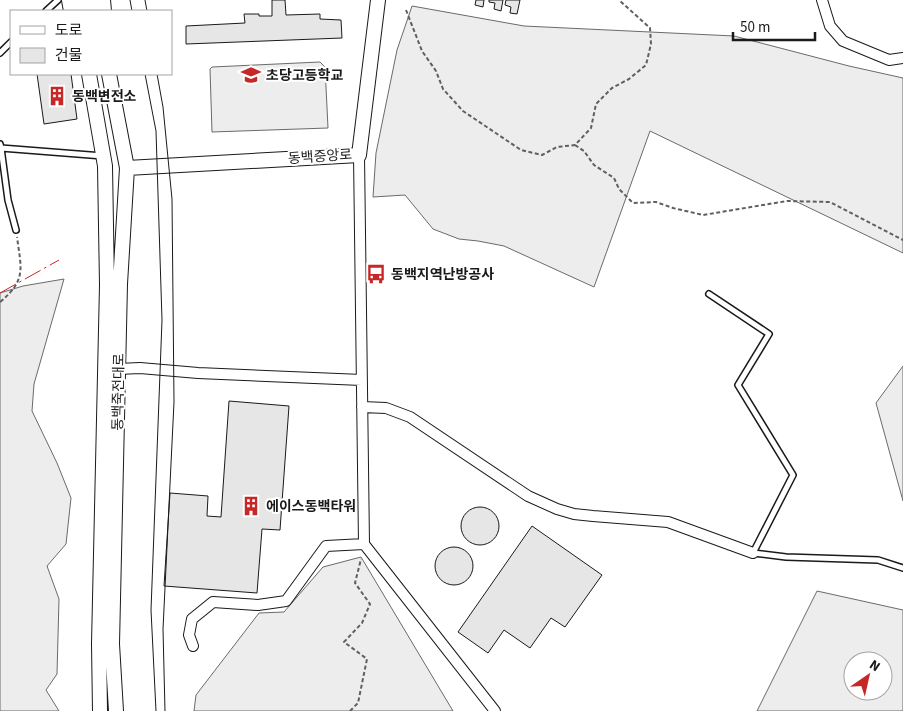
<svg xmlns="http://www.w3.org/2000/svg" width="903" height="711" font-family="'Source Sans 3','Noto Sans KR',sans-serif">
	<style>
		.built { fill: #ededed; stroke: #6a6a6a; fill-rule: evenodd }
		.building { fill: #e6e6e6; stroke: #1a1a1a }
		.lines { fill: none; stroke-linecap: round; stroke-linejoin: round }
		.lane-casing { stroke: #1a1a1a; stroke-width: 8 }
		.street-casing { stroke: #1a1a1a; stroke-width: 12 }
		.secondary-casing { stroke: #1a1a1a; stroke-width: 16 }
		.path { stroke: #5f5f5f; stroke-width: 2; stroke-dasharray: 4 2.5; stroke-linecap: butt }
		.lane { stroke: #fff; stroke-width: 5 }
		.street { stroke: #fff; stroke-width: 10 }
		.secondary { stroke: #fff; stroke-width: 14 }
		.tram { stroke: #1a1a1a; stroke-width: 1 }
		.power { stroke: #c62828; stroke-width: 1; stroke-dasharray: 18 4 2.5 4; stroke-linecap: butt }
		.labels { text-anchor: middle; stroke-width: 4; stroke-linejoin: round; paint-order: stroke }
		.poi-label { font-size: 14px; font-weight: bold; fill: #1a1a1a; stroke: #fff; text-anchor: start }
		.street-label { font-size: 14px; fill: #1a1a1a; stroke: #fff }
	</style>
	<rect width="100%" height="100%" fill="#fff"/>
	<path class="built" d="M412,6L524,26L734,36L849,66L903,78V253L650,131L594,287L504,246L478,241L459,239L433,229L405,195L373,197L376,153L397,50Z
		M320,62L325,67L328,128L212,132L210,69L212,67Z
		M64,279L34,384L32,411L57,463L71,498L66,544L47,566L59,599L57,674L46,690L59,711H0V293L23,286Z
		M903,366V501L876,403Z
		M361,557L453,711H194L196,695L259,613L284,612L323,567Z
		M817,591L903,610V711H757ZM853,661H883V691H853Z"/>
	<path class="building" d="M272,0H285L286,15L320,14V19L341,20L342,38L186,44V26L245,23L244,14H259V16H272Z
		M476,0H484L483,7L475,5Z
		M489,0H503L501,11L494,9L495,3L489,2Z
		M506,0H520L517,14L510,13L511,7L505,5Z
		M37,74H71L77,119L44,124Z
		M229,401L289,406L280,530L262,529L257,593L164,586L170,493L208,496L207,516L221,517Z
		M461 526a19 19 0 1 1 38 0a19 19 0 1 1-38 0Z
		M532,526L602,575L565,627L551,618L530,648L504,630L488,653L458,632Z
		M435 566a19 19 0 1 1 38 0a19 19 0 1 1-38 0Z"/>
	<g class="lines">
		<defs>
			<path id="lane" d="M46,11L58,0
				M0,53L11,42
				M0,144L1,148L103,156
				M1,148L8,200L16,230
				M709,294L769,334L738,385L793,475L753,553L786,557L878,560L903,568"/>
			<path id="street" d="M822,0L830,26L843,41L889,60L903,58
				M359,155L364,544L495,711
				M118,369L140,368L198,373L362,380
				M362,407L386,408L410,417L528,496L557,509L574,514L593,516L668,522L753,553
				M193,646L189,635L192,619L213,602L258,605L286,601L326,546L364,544"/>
			<path id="secondary" d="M69,0L71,11
				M80,0L82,11
				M92,0L94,11
				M103,0L104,11
				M89,74L105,166L107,285L99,644L100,711
				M109,74L127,168L120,284L112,644L116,711
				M127,168L359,155L378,0"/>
		</defs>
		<use href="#lane" class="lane-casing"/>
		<use href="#street" class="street-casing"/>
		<use href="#secondary" class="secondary-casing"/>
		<path class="path" d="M406,10L422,51L436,71L443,89L463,111L521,150L542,155L557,147L575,145L591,128L596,104L612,88L629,79L646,65L651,44L650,28L619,0
			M575,145L584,151L594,165L614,178L619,189L633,203L656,202L673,208L703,215L787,201L830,202L903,240
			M0,302C27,280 21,268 17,237
			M350,711L358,703L367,659L344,642L362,623L370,604L355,583L361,559"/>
		<use href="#lane" class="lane"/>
		<use href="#street" class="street"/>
		<use href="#secondary" class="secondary"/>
		<path class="tram" d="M130,0L132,11
			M145,0L147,11
			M145,74L156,131L162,320L151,610L156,711
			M157,74L163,107L172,199L174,402L163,629L165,711"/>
		<path class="power" d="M0,293L59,260"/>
	</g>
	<defs>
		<symbol id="school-bare" viewBox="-9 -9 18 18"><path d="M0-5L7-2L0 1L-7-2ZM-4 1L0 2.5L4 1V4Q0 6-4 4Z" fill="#c62828" stroke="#fff" stroke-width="2.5" paint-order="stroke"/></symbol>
		<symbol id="building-bare" viewBox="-9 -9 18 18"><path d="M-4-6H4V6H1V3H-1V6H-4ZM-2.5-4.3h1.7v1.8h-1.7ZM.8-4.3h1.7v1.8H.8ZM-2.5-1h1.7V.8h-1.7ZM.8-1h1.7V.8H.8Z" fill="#c62828" stroke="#fff" stroke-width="2.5" paint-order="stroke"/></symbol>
		<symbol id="bus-bare" viewBox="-9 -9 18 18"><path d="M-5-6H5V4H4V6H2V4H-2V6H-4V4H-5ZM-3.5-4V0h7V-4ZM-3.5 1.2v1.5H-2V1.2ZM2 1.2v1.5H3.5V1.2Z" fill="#c62828" stroke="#fff" stroke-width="2.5" paint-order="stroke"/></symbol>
	</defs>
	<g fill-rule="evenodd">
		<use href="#school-bare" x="237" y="61" width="28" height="28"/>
		<use href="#building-bare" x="43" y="82" width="28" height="28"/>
		<use href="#bus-bare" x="362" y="260" width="28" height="28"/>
		<use href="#building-bare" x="237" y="492" width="28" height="28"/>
	</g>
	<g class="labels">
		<g class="poi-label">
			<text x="266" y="80">초당고등학교</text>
			<text x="72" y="101">동백변전소</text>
			<text x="391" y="279">동백지역난방공사</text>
			<text x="266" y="511">에이스동백타워</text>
		</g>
		<g class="street-label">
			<text transform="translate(320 156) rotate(-4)" y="5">동백중앙로</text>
			<text transform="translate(118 392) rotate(-89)" y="5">동백죽전대로</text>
		</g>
	</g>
	<rect x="10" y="10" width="162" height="65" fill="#ffffff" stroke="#a3a3a3"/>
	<rect x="20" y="26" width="25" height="8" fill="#ffffff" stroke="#a3a3a3"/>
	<text x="55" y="35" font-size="15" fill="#1a1a1a">도로</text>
	<rect x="20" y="48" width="25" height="15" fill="#e6e6e6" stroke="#a3a3a3"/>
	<text x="55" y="60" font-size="15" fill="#1a1a1a">건물</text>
	<g transform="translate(868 676) rotate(34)"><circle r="24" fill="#ffffff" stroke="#a3a3a3"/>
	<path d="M0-4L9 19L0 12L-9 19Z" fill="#c62828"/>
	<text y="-8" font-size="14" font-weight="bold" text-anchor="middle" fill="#1a1a1a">N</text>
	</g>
	<path d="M733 32v8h82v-8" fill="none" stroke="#1a1a1a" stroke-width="2.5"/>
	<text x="740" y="32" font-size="15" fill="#1a1a1a" stroke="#ffffff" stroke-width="4" paint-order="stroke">50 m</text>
</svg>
